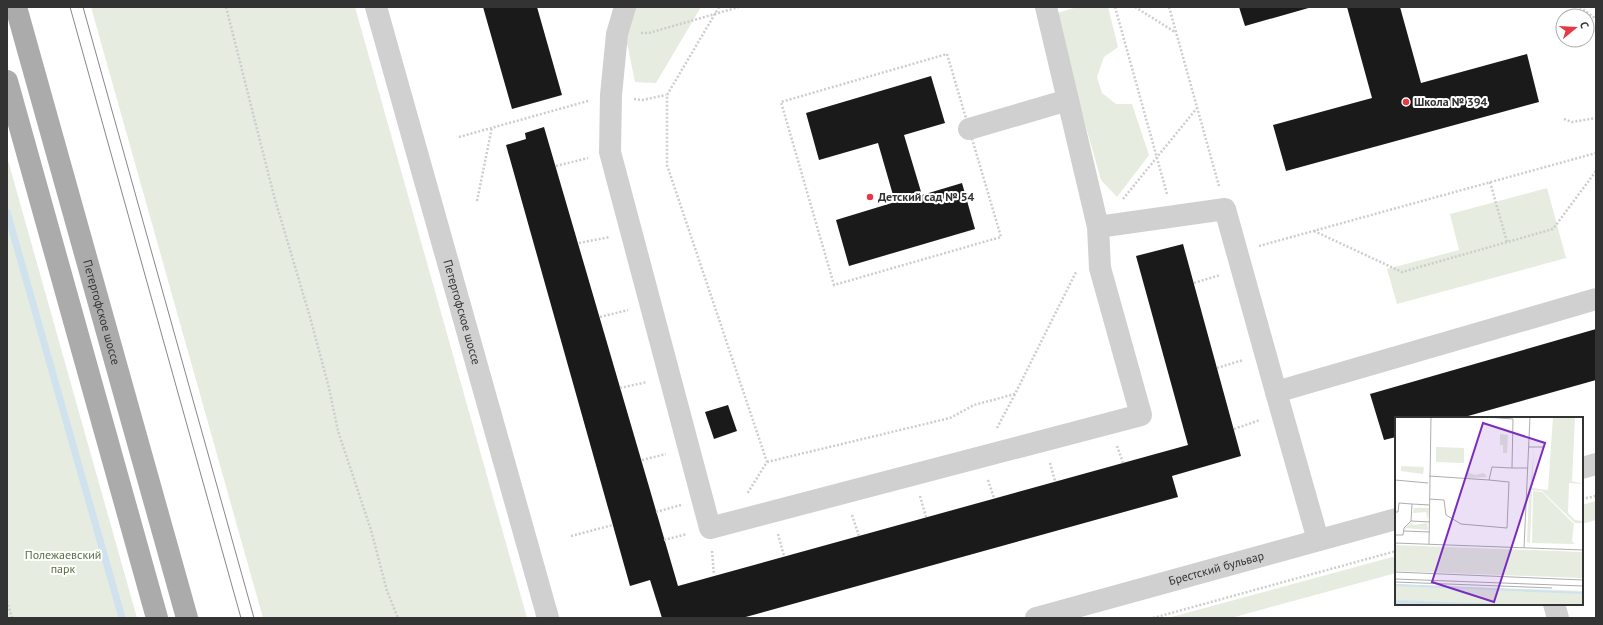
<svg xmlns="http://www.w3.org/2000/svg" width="1603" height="625" font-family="'PT Sans',sans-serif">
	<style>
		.green { fill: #e6ecdf }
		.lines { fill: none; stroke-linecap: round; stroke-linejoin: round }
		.stream { stroke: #cfe2ee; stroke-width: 7 }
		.building { fill: #1a1a1a }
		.path { stroke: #cdcdcd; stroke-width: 2.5; stroke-dasharray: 2 2; stroke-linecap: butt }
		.minor { stroke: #d0d0d0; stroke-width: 22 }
		.major { stroke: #ababab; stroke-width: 22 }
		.tram { stroke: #888; stroke-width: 1 }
		.poi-dot { fill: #e63946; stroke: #fff; stroke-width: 1.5 }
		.labels { text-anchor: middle; stroke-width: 4; stroke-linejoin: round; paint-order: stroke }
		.poi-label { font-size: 12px; font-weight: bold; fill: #333; stroke: #fff; text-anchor: start }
		.street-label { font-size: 12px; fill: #333; stroke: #fff }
		.park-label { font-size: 12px; fill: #56703f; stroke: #fff }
		.inset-river { fill: none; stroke: #cfe2ee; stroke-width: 2 }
		.inset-road { fill: none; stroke: #adadad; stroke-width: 1 }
		.view { fill: #7b2cbf; fill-opacity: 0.15; stroke: #7b2cbf; stroke-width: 2 }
		.inset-edge { fill: none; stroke: #333; stroke-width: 2 }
	</style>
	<rect width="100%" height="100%" fill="#fff"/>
	<path class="green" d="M91,7H355L527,618H263Z
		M635,7H701L656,83L635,82L626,38Z
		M1077,7H1108L1118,47L1104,57L1097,77L1102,93L1116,104H1132L1149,155L1117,197L1101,180L1054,14Z
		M7,157L137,618H7Z
		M1547,188L1566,258L1397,304L1387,269L1459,250L1450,214Z
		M1596,501V520L1582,524V505Z
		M1396,556V573L1231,618H1168Z"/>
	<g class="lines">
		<path class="stream" d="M7,212L122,618"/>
	</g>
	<path class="building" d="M483,7H537L562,95L512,109Z
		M1239,7H1312L1245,26Z
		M1347,7H1400L1421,83L1527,54L1539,102L1286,171L1273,125L1372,98Z
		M931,76L945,123L904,135L922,195L962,183L975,229L849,266L836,220L895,202L878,143L819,160L806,113Z
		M544,127L678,586L1188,445L1136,256L1183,244L1241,456L1172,476L1178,497L742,618H662L650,580L630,586L506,145L526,139L525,133Z
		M1596,329V380L1461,418H1396V437L1384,440L1370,394Z
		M728,405L737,431L714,439L705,412Z"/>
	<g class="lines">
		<path class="path" d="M226,7L274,196L310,317L329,388L338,431L371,530L387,591L398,618
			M719,7L667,95V165L767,462L747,494
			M1115,7L1167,194
			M1135,7L1175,32
			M1169,7L1219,186
			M1580,7L1596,19
			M641,33H649L739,7
			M947,54L1001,237L834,285L781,102Z
			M634,99L642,100L666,95
			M1564,119L1572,122L1596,118
			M459,137L588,101
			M556,166L588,158
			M1490,182L1507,242
			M1123,199L1197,108
			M477,201L492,127
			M1314,231L1402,272L1553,229L1596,171
			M579,243L610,237
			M1259,246L1596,153
			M1194,283L1220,275
			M600,317L628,310
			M1217,368L1243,360
			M620,388L647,382
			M997,428L1015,394
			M1234,429L1260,420
			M1117,446L1123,463
			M642,460L666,454
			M767,462L950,418L974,405L1015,394L1076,272
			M1050,463L1055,481
			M988,480L994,498
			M920,496L926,517
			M1582,499L1596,496
			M656,512L681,505
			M852,515L859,536
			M778,534L784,556
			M571,536L613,525
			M664,540L687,534
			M712,551L714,575
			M7,601L12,618
			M1153,618L1396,551"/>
		<g class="minor">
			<path id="s1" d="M376,7L548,618"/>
			<path d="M625,7L617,34L611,95L610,152L710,528L1141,415L1100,268L1098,227"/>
			<path d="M1046,7L1098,227L1225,209L1276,392"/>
			<path d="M969,129L1068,100"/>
			<path d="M1582,468L1596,464"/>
			<path d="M1318,540L1276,392L1596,299"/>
			<path d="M1554,604L1558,618"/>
			<path id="s2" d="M1036,618L1396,519"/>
		</g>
		<g class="major">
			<path id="s3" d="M16,7L187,618"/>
			<path d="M7,81L157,618"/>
		</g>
		<path class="tram" d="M70,7L241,618
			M83,7L254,618"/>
	</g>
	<g class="poi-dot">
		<circle cx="1406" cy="102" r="4"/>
		<circle cx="870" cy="197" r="4"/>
	</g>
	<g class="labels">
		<g class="poi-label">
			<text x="1414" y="106">Школа № 394</text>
			<text x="878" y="201">Детский сад № 54</text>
		</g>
		<g class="street-label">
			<text dy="4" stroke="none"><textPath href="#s3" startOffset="317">Петергофское шоссе</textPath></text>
			<text dy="4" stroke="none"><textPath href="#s1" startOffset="317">Петергофское шоссе</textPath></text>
			<text dy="4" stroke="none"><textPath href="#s2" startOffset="187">Брестский бульвар</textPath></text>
		</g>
		<g class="park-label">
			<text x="63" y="559">Полежаевский<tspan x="63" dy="14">парк</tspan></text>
		</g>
	</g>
	<g transform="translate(1395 417)">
		<rect width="188" height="188" fill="#fff"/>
		<path d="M158,0H180L177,64L188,67L174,66L173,96L180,103L188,104V106H180L147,74L135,73L139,31L137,71L153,73ZM105,17L113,18L112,36H108V28H105ZM41,30L69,31V46L41,45ZM6,49L29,50L28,57L6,54ZM72,55L80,58L89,56L92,60L72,61ZM134,74H137L135,126L132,125ZM138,74L147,75L179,107L177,124L180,127L137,126ZM19,88V91H34L33,103L31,95L18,96ZM16,106L19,108L32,106L33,113L11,111L10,113V111ZM0,128L188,135V161L0,154ZM0,167L188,174V188H0Z" fill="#e6ecdf"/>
		<path d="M0,183L133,188H0Z" fill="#cfe2ee"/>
		<path class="inset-river" d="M0,168L188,176"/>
		<path class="inset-road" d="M91,0L118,2L117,51H133M134,30H148M34,59L94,63L97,50L117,51M0,63L33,66M34,82L49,83L51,98L66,107L112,111L114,65L94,63M0,95H3L4,86L17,87M16,104L35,105M9,114L35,115M0,118H8L9,111L16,104L17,87L35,88M0,126L188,133M34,127L36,0M129,131L135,0M0,155L188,163M0,162L188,169M0,165L157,171"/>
		<path class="view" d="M88,6L150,26L99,185L37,165Z"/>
		<rect width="188" height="188" class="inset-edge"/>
	</g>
	<rect width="1603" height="625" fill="none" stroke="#333333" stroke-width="16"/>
	<g transform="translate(1575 28) rotate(72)"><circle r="19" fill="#ffffff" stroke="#adadad"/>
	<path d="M0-3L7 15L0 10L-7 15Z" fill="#e63946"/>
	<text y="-6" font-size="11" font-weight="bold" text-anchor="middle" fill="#333333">С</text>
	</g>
</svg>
